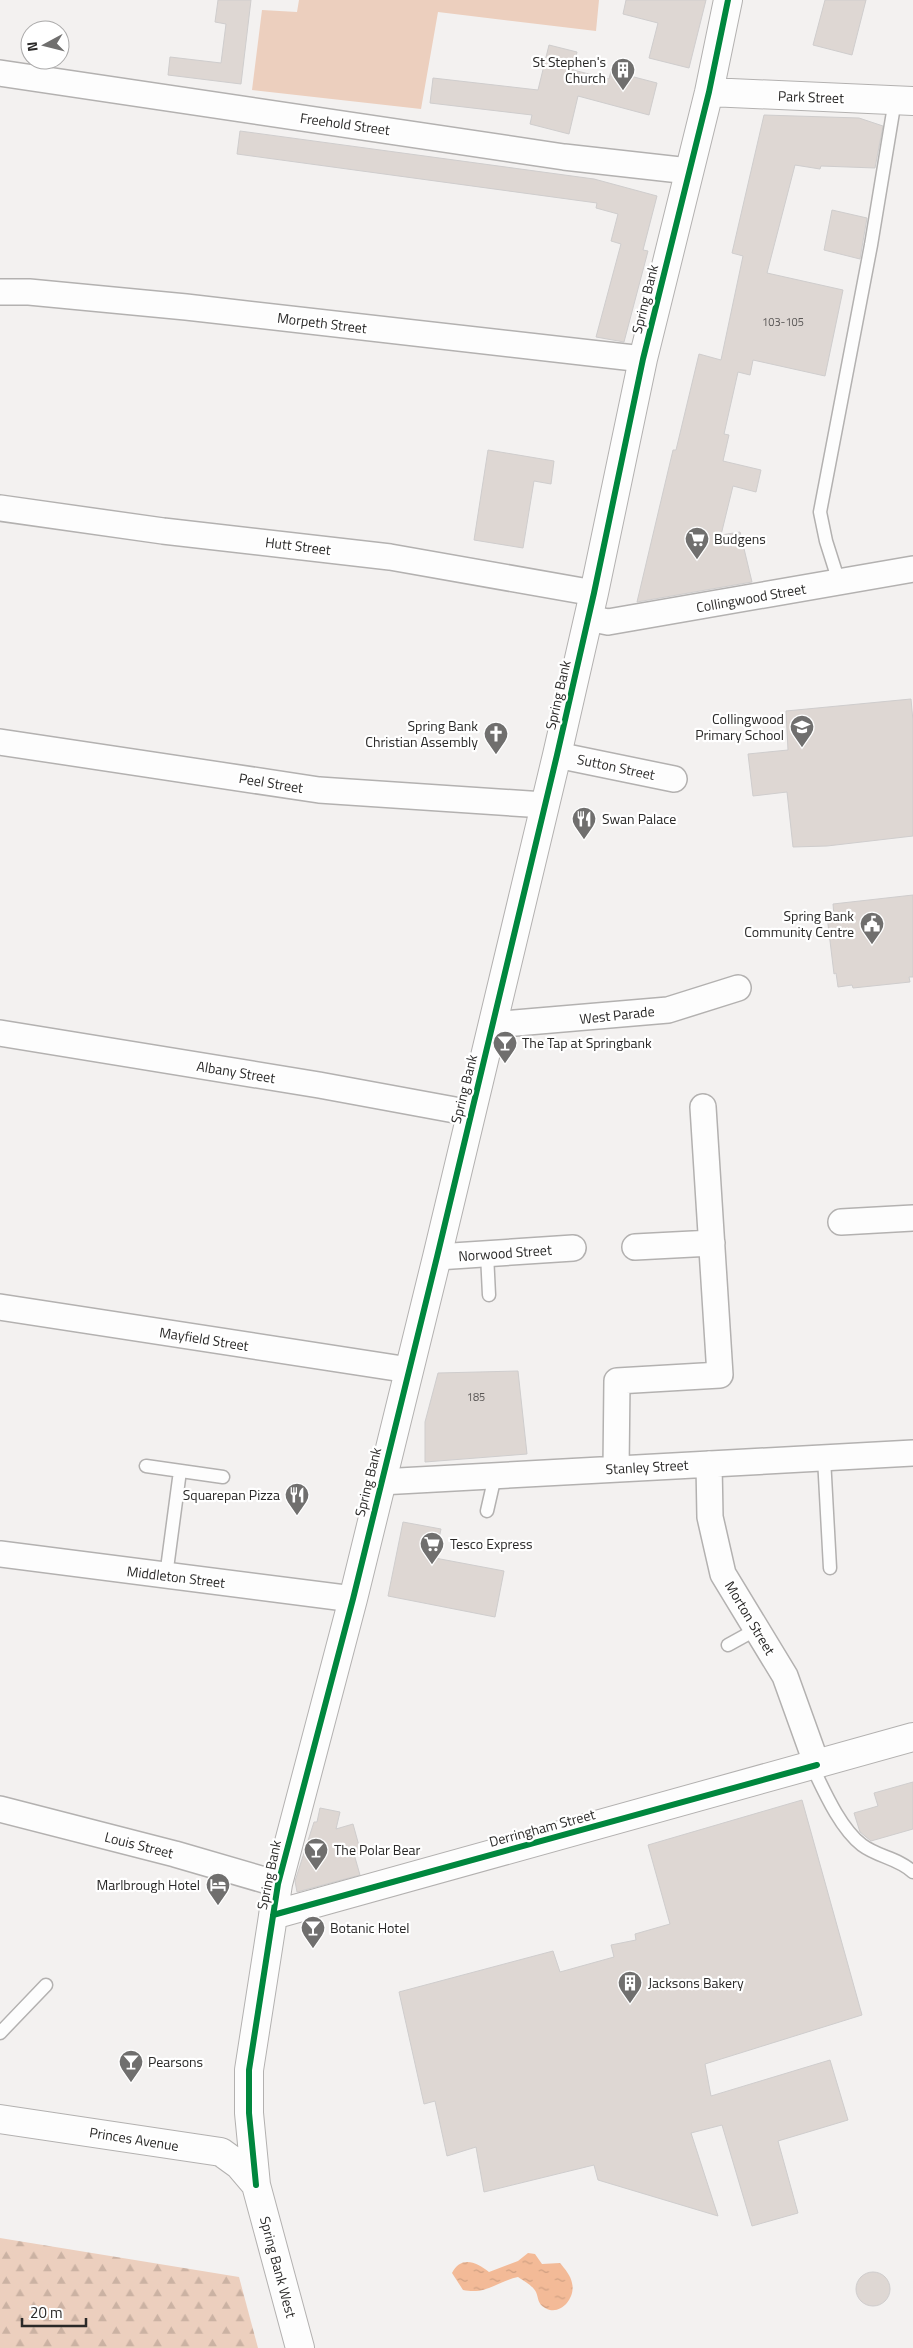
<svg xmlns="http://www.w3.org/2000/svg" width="913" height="2348" font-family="'Titillium Web',sans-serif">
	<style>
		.green { fill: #eccfbe }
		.forest { fill: url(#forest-firs) }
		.water { fill: url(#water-ripples) }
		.building { fill: #ded7d3; stroke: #cfcdcd }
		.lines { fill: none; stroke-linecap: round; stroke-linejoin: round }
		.service-casing { stroke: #b3b1b0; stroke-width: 15 }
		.minor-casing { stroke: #b3b1b0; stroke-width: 28 }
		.tertiary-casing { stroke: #b3b1b0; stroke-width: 30 }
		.service { stroke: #fdfdfd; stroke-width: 12 }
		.minor { stroke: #fdfdfd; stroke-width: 25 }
		.tertiary { stroke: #fdfdfd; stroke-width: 28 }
		.cycleway-casing { stroke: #fff; stroke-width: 9 }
		.cycleway { stroke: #00873e; stroke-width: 6 }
		.labels { text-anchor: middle; stroke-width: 4.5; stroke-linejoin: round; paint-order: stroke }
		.number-label { font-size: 11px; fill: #5a5756 }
		.poi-label { font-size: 14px; fill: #2a2928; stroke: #fff; text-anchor: start }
		.street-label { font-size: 14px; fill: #2a2928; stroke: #fff }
	</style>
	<defs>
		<pattern id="forest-firs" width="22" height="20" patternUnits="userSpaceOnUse" patternTransform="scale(1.25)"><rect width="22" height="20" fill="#eccfbe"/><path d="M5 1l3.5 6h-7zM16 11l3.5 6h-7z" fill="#cbb2a3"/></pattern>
		<pattern id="water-ripples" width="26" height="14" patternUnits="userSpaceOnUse" patternTransform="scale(1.25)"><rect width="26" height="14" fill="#f3ba97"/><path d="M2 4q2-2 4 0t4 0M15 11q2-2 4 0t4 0" fill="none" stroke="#d0a082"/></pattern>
	</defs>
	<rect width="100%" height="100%" fill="#f3f1f0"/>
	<path class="green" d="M299,0H599L596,31L438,12L421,109L252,90L262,10L297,12Z"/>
	<path class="forest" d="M0,2238L239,2277L258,2348H0Z"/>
	<path class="water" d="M528,2253L535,2254L542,2264L560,2263C565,2269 571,2276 572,2283C576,2298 560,2317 545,2308C537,2303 539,2299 536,2292C532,2285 524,2281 518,2277C495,2282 487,2295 463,2290L452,2273C461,2255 477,2262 489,2272L518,2261Z"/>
	<path class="building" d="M218,0H251L241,84L168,75L170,57L221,63L226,24L215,22Z
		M626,0H706L689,68L649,58L658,23L623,14Z
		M825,0H866L852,55L813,45Z
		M549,45L577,52L573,70L609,79L611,71L657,83L649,115L578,96L569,134L530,124L532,115L430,103L433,78L538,90Z
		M764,115L859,118L883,126L875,168L821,166L820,169L795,165L767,273L843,290L825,376L753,360L750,375L738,372L724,434L729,435L723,461L761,470L756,492L733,486L721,535L740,532L752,582L637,602L673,450H676L699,354L721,360L743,256L732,253Z
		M240,131L594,179L657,196L643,250L648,251L624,342L596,337L621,244L611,241L618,214L596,208L597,203L237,154Z
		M832,210L867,218L860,259L824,250Z
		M488,450L554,461L551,484L534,481L523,548L474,540Z
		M911,699L913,721V836L827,846L793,847L787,792L753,796L748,754L788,750L786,711Z
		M913,895V977H909L910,982L853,988L852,985L838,987L836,973L834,974L827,916L834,915L833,904Z
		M518,1371L527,1454L425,1462V1422L438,1373Z
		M403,1522L441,1529L435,1558L504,1571L495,1617L388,1596Z
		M913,1782V1829L871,1841L860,1832L854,1813L878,1806L874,1793Z
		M802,1800L862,2015L705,2064L711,2096L830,2060L848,2120L778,2141L798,2213L752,2226L722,2125L691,2133L718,2216L598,2180L594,2165L484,2192L476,2147L447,2156L435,2101L424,2104L399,1992L553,1951L560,1972L614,1957L611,1945L636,1940L635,1934L670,1924L648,1845Z
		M320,1808L340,1812L336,1829L353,1824L361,1853L354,1854L360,1875L297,1892L295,1881L314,1822H317Z
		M856 2289a17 17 0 1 1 34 0a17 17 0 1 1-34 0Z"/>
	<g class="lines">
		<defs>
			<path id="service" d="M839,582L826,541L820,512L871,245L895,100
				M487,1254L489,1295
				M824,1458L830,1568
				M146,1466L223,1477
				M487,1511L495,1476
				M166,1576L180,1471
				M728,1645L757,1629
				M812,1766C824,1791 840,1828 862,1845C878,1857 898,1858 913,1872
				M0,2033L46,1985"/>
			<path id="minor" d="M0,73L564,157L689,171
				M0,292H29L186,307L643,359
				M0,508L163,531L390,557L594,593
				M588,618L608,622L913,569
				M0,742L319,790L544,805
				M557,755L674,779
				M492,1025L668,1010L738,988
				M0,1033L319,1085L471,1113
				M841,1222L913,1218
				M635,1247L712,1243
				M437,1257L573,1248
				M0,1307L409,1370
				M709,1464L710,1517L723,1574L785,1676L817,1765
				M616,1469L617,1381L720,1375L703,1107
				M380,1482L913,1453
				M0,1554L353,1599
				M0,1809L175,1854L278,1884"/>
			<path id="tertiary" d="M709,92L913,101
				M273,1915L913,1737
				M0,2119L221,2152L239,2165L256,2185
				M300,2348L256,2185L249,2113V2070L278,1884L353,1599L437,1257L557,755L594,593L643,359L709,92L728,0"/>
		</defs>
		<use href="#service" class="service-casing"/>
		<use href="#minor" class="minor-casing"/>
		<use href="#tertiary" class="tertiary-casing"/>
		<use href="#service" class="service"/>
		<use href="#minor" class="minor"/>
		<use href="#tertiary" class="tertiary"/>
		<defs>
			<path id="cycleway" d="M273,1915L817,1765
				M256,2185L249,2113V2070L278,1884L353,1599L437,1257L557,755L594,593L643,359L709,92L728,0"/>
		</defs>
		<use href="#cycleway" class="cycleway-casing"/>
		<use href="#cycleway" class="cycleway"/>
	</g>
	<defs>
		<symbol id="building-pin" viewBox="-11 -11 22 30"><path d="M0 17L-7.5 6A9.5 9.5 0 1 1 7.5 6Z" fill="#706f6e" stroke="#fff"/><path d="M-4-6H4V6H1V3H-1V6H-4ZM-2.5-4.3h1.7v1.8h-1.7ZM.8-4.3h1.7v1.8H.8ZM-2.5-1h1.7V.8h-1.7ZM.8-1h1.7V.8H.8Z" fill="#fff"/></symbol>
		<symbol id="supermarket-pin" viewBox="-11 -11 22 30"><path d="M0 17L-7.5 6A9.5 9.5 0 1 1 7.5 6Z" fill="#706f6e" stroke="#fff"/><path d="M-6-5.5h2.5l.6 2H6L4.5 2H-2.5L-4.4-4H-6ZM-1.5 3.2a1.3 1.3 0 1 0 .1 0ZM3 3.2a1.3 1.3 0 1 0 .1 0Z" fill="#fff"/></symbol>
		<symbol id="school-pin" viewBox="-11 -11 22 30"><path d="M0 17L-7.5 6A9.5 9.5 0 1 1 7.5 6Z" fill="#706f6e" stroke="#fff"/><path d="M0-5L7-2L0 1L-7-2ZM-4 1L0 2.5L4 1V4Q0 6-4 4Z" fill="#fff"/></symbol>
		<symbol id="church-pin" viewBox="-11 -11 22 30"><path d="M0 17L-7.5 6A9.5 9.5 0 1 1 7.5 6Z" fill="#706f6e" stroke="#fff"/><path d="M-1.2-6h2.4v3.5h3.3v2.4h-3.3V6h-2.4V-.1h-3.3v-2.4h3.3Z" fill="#fff"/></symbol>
		<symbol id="restaurant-pin" viewBox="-11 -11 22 30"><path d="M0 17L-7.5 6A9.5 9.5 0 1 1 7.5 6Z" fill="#706f6e" stroke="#fff"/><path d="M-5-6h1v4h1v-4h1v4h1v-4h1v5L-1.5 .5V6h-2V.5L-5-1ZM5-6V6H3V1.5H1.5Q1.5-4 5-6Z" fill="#fff"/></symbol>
		<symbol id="civic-pin" viewBox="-11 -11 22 30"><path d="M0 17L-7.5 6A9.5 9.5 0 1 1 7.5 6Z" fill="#706f6e" stroke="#fff"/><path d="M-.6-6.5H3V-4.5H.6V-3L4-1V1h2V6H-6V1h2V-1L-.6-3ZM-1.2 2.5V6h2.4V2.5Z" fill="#fff"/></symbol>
		<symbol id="bar-pin" viewBox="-11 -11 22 30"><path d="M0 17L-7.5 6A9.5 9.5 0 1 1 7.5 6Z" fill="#706f6e" stroke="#fff"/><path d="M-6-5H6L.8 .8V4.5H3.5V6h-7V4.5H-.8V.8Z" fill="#fff"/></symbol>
		<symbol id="hotel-pin" viewBox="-11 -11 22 30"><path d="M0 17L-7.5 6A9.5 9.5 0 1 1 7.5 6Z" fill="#706f6e" stroke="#fff"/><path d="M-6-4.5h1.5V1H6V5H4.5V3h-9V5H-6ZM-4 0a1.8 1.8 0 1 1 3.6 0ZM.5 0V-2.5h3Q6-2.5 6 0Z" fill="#fff"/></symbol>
	</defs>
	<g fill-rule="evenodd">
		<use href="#building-pin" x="609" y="56" width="28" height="38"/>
		<use href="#supermarket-pin" x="683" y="525" width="28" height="38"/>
		<use href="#school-pin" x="788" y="713" width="28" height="38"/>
		<use href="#church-pin" x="482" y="720" width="28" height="38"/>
		<use href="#restaurant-pin" x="570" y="805" width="28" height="38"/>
		<use href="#civic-pin" x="858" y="910" width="28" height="38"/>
		<use href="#bar-pin" x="491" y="1029" width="28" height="38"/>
		<use href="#restaurant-pin" x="283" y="1481" width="28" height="38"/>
		<use href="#supermarket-pin" x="418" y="1530" width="28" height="38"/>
		<use href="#bar-pin" x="302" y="1836" width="28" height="38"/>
		<use href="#hotel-pin" x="204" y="1871" width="28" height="38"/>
		<use href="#bar-pin" x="299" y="1914" width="28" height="38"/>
		<use href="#building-pin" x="616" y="1969" width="28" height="38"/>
		<use href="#bar-pin" x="117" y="2048" width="28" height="38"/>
	</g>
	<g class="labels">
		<g class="number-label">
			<text x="783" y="326">103-105</text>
			<text x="476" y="1401">185</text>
		</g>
		<g class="poi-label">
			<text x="606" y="67" text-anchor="end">St Stephen's<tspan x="606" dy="16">Church</tspan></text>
			<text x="714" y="544">Budgens</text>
			<text x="784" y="724" text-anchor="end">Collingwood<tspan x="784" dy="16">Primary School</tspan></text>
			<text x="478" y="731" text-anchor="end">Spring Bank<tspan x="478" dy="16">Christian Assembly</tspan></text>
			<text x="602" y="824">Swan Palace</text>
			<text x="854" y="921" text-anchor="end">Spring Bank<tspan x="854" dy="16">Community Centre</tspan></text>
			<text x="522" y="1048">The Tap at Springbank</text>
			<text x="280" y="1500" text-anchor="end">Squarepan Pizza</text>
			<text x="450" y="1549">Tesco Express</text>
			<text x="334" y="1855">The Polar Bear</text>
			<text x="200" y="1890" text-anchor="end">Marlbrough Hotel</text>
			<text x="330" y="1933">Botanic Hotel</text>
			<text x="648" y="1988">Jacksons Bakery</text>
			<text x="148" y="2067">Pearsons</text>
		</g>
		<g class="street-label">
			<text transform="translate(811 97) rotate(2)" y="5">Park Street</text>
			<text transform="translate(345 124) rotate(8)" y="5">Freehold Street</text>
			<text transform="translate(645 299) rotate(-76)" y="5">Spring Bank</text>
			<text transform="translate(322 323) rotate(7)" y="5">Morpeth Street</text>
			<text transform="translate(298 546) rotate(7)" y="5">Hutt Street</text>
			<text transform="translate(751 598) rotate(-10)" y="5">Collingwood Street</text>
			<text transform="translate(558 695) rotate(-77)" y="5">Spring Bank</text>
			<text transform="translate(616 767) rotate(12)" y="5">Sutton Street</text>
			<text transform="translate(271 783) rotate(9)" y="5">Peel Street</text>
			<text transform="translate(617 1015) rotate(-6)" y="5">West Parade</text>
			<text transform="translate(236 1072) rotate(9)" y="5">Albany Street</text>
			<text transform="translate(464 1089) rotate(-76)" y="5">Spring Bank</text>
			<text transform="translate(505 1253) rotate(-4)" y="5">Norwood Street</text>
			<text transform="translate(204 1339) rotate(9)" y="5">Mayfield Street</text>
			<text transform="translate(647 1467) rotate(-3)" y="5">Stanley Street</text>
			<text transform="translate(368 1482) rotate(-76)" y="5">Spring Bank</text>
			<text transform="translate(176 1577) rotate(7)" y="5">Middleton Street</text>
			<text transform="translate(750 1618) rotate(59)" y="5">Morton Street</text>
			<text transform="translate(542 1828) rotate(-15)" y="5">Derringham Street</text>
			<text transform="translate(139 1845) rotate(14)" y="5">Louis Street</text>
			<text transform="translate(269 1875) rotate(-78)" y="5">Spring Bank</text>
			<text transform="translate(134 2139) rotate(9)" y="5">Princes Avenue</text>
			<text transform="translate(278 2267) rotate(75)" y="5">Spring Bank West</text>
		</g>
	</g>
	<g transform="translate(45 45) rotate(263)"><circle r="24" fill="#ffffff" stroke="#aaa9a9"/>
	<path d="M0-4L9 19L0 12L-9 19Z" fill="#706f6e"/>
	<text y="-8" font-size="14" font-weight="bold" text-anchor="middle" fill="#2a2928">N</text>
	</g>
	<path d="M22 2318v8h64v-8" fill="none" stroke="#2a2928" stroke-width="2.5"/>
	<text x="30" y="2318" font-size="15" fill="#2a2928" stroke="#ffffff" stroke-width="4" paint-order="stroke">20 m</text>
</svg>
